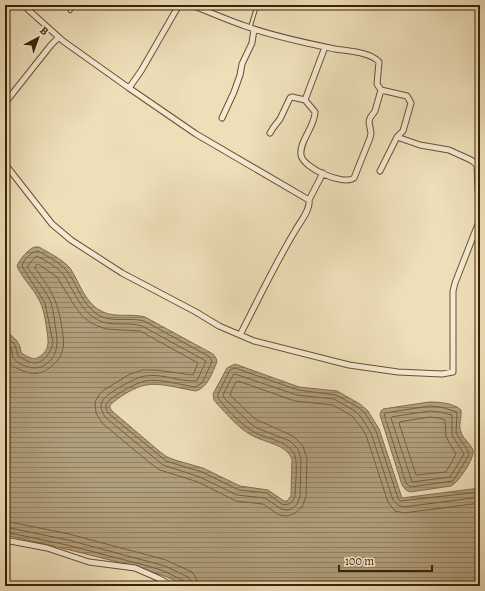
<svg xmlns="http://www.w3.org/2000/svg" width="485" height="591" font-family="Alegreya,serif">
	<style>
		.water { fill: url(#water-rules); stroke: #826d4c }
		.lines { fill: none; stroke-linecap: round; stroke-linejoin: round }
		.shore { stroke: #766040; stroke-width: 1 }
		.service-casing { stroke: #685132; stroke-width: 4.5 }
		.minor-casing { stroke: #685132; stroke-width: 7 }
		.service { stroke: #f4ead2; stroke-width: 2.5 }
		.minor { stroke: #f4ead2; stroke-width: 5 }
	</style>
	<defs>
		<pattern id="water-rules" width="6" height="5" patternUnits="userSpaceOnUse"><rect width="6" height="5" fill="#b19f7c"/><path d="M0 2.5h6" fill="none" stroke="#918164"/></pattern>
	</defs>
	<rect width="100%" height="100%" fill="#eedfb9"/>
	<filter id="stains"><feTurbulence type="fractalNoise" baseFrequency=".005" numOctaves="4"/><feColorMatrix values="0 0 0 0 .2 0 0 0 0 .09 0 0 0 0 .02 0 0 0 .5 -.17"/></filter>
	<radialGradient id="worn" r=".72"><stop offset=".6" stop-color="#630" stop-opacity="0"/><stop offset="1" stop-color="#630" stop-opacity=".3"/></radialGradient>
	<path class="water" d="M35,247H39C49,253 62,259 70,268C80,283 85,304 103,312C116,318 131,313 145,317L213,354L216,358L217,362C212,373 208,387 196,391C182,389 159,382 146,385C134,387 119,397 110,405V408L112,411L159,451L167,457L175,460L203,468L240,486L268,490L284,501H287L291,496L292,459C286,444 266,443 253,436C239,429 228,415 218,405L214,400L213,394L227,368L235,364L299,387L337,391L360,404L368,411L379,429L402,498L480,488V586H186C162,573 136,567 110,560C75,551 40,543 5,535V330C13,337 21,342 21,353C31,358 34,362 43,354C50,347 48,340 47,331C45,319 44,308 38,298C32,287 22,278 17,266C20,259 28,249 35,247Z
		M429,402C439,402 454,403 461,410C462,418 458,425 461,432C463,439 470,443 473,450C475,458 458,483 451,486L410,492L406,490L402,485L380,415L381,411L383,409Z"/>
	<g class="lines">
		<path class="shore" d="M5,335L15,345L18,356C23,359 28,362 34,363C43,364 52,351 53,343L45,303L22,266C23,260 32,251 38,251C47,256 59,262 66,270C78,284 81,304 98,315C113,323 129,317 144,321L210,357L212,362L202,383L195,387C181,385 159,378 145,381C138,382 110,397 107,403C104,407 107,411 109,414L166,461L202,472L239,490L267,493L283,505L289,504L293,501L295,496C295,487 298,465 295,456C290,441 267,439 254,432C243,426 226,409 218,398V394L230,370L235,368L298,390L336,395L358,407L365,413L376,431L398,498L400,501L480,492
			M5,342C7,343 10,346 11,348C13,352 11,356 15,360C20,365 33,370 41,367C60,358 58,342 55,324C54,316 53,308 50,300C44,288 35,278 27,267L35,257L37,256C46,261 57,267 63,274C74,290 79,309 96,319C111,328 127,321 142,326L206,361L197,381C179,382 162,373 145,376C136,377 107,393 103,400C99,406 102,412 105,417L163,465L200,477L237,495L265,498L281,509L287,510L292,509L297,504L300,497L301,459L298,449L290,441L257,428L251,424L225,399L223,395L233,375L235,374L297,395L334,399L355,411L361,417L371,433L393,500L398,505L404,507L480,497
			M5,350C6,353 6,358 8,361C11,366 16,368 21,370C34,376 43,374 53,365C57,361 61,357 62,352C65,344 63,336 62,328C57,298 52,292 35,268L36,265L38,264L57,277L74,305L83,317L93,324L106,329L140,331L198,363L193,375L156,370H143L130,374L104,390L99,395L95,402L96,413L102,423L150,463L160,470L198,482L236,501L263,504L279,515L287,516L294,514L302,507L306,497L307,459L303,446L293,436L255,419L231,396L230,394L236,382L238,381L295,401L333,405L352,416L361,427L366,435L388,502L395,511L404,513L480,503
			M430,406L441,407L457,412L456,433L468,451L469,455L453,481L410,487L406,483L384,414L386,413Z
			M430,411L440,412L452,415V435L464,454L450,477L412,482L391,418L392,417Z
			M430,417L439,418L445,420L446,437L456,454L446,472L416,475L399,423L400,422Z
			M5,521L69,534L166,560L192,572L196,578L198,586
			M5,527L68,540L165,566L188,577L191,581L192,586
			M5,532L67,545L148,566L164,571L186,582L187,586"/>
		<defs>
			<path id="service" d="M70,11L75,5
				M250,28L257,5"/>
			<path id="minor" d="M23,5L63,41L129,88L141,71L179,5
				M191,5C210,12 229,21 248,27C276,37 306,43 335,49C347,51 371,52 379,62L377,84L381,90L407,96L411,103L403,131L397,137L380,171
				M129,88L196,134L309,200C311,210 299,223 295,231C275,264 258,300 240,335
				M305,100L315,112C315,127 299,141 301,155C303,168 343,186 354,178L370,138L371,133L369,122L370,118L375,111L381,90
				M5,103L51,45L58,38
				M222,118L234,92L240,75L242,64L252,43L254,29
				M270,133L273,128L280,119L290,98L292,97L305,100L325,47
				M397,137L420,145L449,150L471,160L475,163L477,166L478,187
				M5,164L52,224L71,240L122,273L196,312L219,326L254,341L349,365L398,372L442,374L453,372V291L455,283L480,219
				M479,185L478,191L480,202
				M309,200L323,173
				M5,540L47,548L89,562L135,568L158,578L172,586"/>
		</defs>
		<use href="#service" class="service-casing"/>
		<use href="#minor" class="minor-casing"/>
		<use href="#service" class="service"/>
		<use href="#minor" class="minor"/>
	</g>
	<rect width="485" height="591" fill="none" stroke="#eedfb9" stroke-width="20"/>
	<rect x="6" y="6" width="473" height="579" fill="none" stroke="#3b2205" stroke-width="2"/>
	<rect x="10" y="10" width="465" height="571" fill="none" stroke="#3b2205"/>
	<g transform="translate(38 38) rotate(41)" stroke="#f4ead2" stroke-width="3" paint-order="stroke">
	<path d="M0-3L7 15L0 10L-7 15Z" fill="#3b2205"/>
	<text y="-6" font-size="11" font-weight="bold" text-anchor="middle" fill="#3b2205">B</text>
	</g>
	<path d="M339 565v6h93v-6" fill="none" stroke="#3b2205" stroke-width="2"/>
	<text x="345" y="565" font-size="12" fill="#3b2205" stroke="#f4ead2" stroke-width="3" paint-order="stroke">100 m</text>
	<rect width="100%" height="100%" filter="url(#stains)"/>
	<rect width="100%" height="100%" fill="url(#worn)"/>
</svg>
